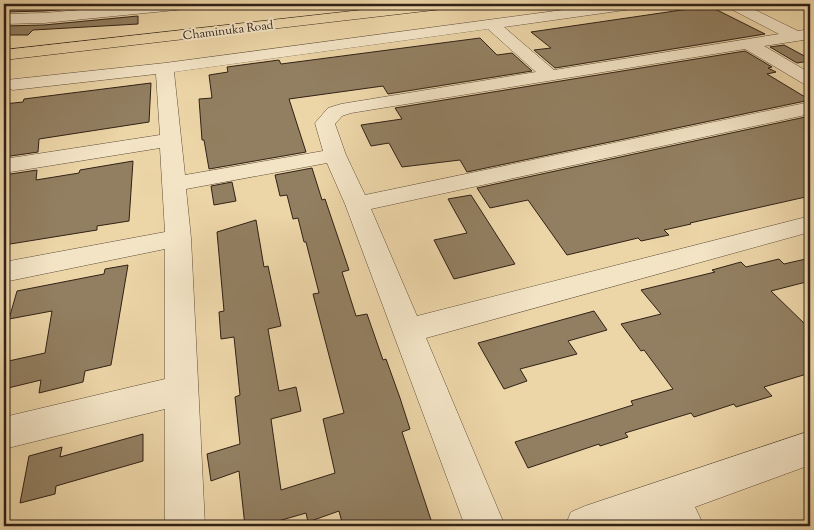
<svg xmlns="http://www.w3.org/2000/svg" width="814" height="530" font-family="'Sorts Mill Goudy',serif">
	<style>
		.building { fill: #927f61; stroke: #302116 }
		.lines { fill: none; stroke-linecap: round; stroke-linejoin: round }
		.minor-casing { stroke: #5f4e3a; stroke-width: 1 }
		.major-casing { stroke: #302116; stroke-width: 1 }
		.minor { fill: #f3e4c6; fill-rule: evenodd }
		.major { fill: #ecd5a7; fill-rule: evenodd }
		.labels { text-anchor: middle; stroke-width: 4; stroke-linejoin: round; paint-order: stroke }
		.far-street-label { font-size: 12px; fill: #302116; stroke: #f3e4c6 }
	</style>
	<rect width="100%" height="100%" fill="#ecd5a7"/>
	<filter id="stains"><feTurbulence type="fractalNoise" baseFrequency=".004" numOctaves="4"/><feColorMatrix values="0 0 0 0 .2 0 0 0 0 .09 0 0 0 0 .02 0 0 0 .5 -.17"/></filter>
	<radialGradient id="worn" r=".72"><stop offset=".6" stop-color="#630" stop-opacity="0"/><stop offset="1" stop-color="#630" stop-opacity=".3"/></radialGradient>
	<path class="building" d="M10,4H132L44,11L4,12V8Z
		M709,6L765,34L555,68L534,50L551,48L531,32Z
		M138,16V24L33,30L28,35H4V26L44,25Z
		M480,38L497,55L512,53L532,71L388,94L383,86L289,99L306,152L209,169L204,140H202L199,99L212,98L209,75L228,72L227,67L279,60L281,64Z
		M784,45L810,59V61L797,63L770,47Z
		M745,51L772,67L768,68L776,72L767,74L810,100L467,172L460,160L402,167L389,143L371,146L361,125L402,119L395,108Z
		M151,83L149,122L39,139L38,152L4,157V104L23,102L24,99Z
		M810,116V196L690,223L691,224L664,230L669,235L641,241L638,238L567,255L528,200L490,208L477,188Z
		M133,161L129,221L97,226V230L4,245V175L37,170L36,180L79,173L80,170Z
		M312,168L322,200L325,199L349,270L342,272L356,316L367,314L383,360L386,359L400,398L410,429L402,432L433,526H343L339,511L308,522L306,513L261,526H245L239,471L211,481L207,454L240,444L235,397L240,395L234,337L221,339L219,312L224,311L217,232L256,220L264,267L268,266L281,326L268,329L279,391L296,387L301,411L271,419L281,490L335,473L323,419L344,413L313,294L319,293L306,242H304L298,218L293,219L287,195L280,196L275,175Z
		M232,182L236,201L214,205L211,186Z
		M471,195L515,264L454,279L434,240L467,233L448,199Z
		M810,258V281L771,291L810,329V373L764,387L772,396L736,407L734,404L694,417L691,413L625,433L628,437L600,446L599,444L528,468L515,442L633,405L631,401L673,389L644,350L641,351L621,324L661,314L641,290L715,272L712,270L741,262L746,267L779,259L784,264Z
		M128,265L111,365L85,371L83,382L39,393L41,380L4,389V362L45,353L52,311L9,319L17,291L104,274L105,269Z
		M594,311L607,330L568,341L577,354L520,369L527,381L504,389L478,343Z
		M143,434V461L56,486L55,494L20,503L29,456L62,447L60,457Z"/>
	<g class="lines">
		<defs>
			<path id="minor" d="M151,4H203L201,7L196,8L44,23L4,24V14L44,13Z
				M608,4H646L644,7L639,8L504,27L554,70L779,34L727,7L725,4H743L798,31L810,29V39L764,46L810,73V85L804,84L745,49L351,113L342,116L335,124L346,155L365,195L810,102V114L371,209L417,316L810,216V232L426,338L505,526H465L345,204L327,163L186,189L191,238L205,526H165V409L4,449V417L165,379V249L4,282V262L165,232L160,148L4,173V159L160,135L156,74L13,90L6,88L4,84L6,80L165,63ZM488,29L536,72L341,104L328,108L315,123L323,151L185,175L174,72Z
				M810,431V465L695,507L704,526H661L658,520L641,526H565L571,512L585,506Z"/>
			<path id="major" d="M415,4H458L456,7L451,8L4,60V50Z"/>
		</defs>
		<use href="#minor" class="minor-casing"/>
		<use href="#major" class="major-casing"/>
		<use href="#minor" class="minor"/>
		<use href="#major" class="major"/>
	</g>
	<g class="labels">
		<g class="far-street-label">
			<text transform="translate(228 30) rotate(-7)" y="4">Chaminuka Road</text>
		</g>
	</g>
	<rect width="814" height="530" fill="none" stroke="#ecd5a7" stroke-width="20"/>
	<rect x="5" y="5" width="804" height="520" fill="none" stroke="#302116" stroke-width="2.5"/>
	<rect x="10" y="10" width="794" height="510" fill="none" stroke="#302116"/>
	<rect width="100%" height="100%" filter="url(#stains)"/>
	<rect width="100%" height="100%" fill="url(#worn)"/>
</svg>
